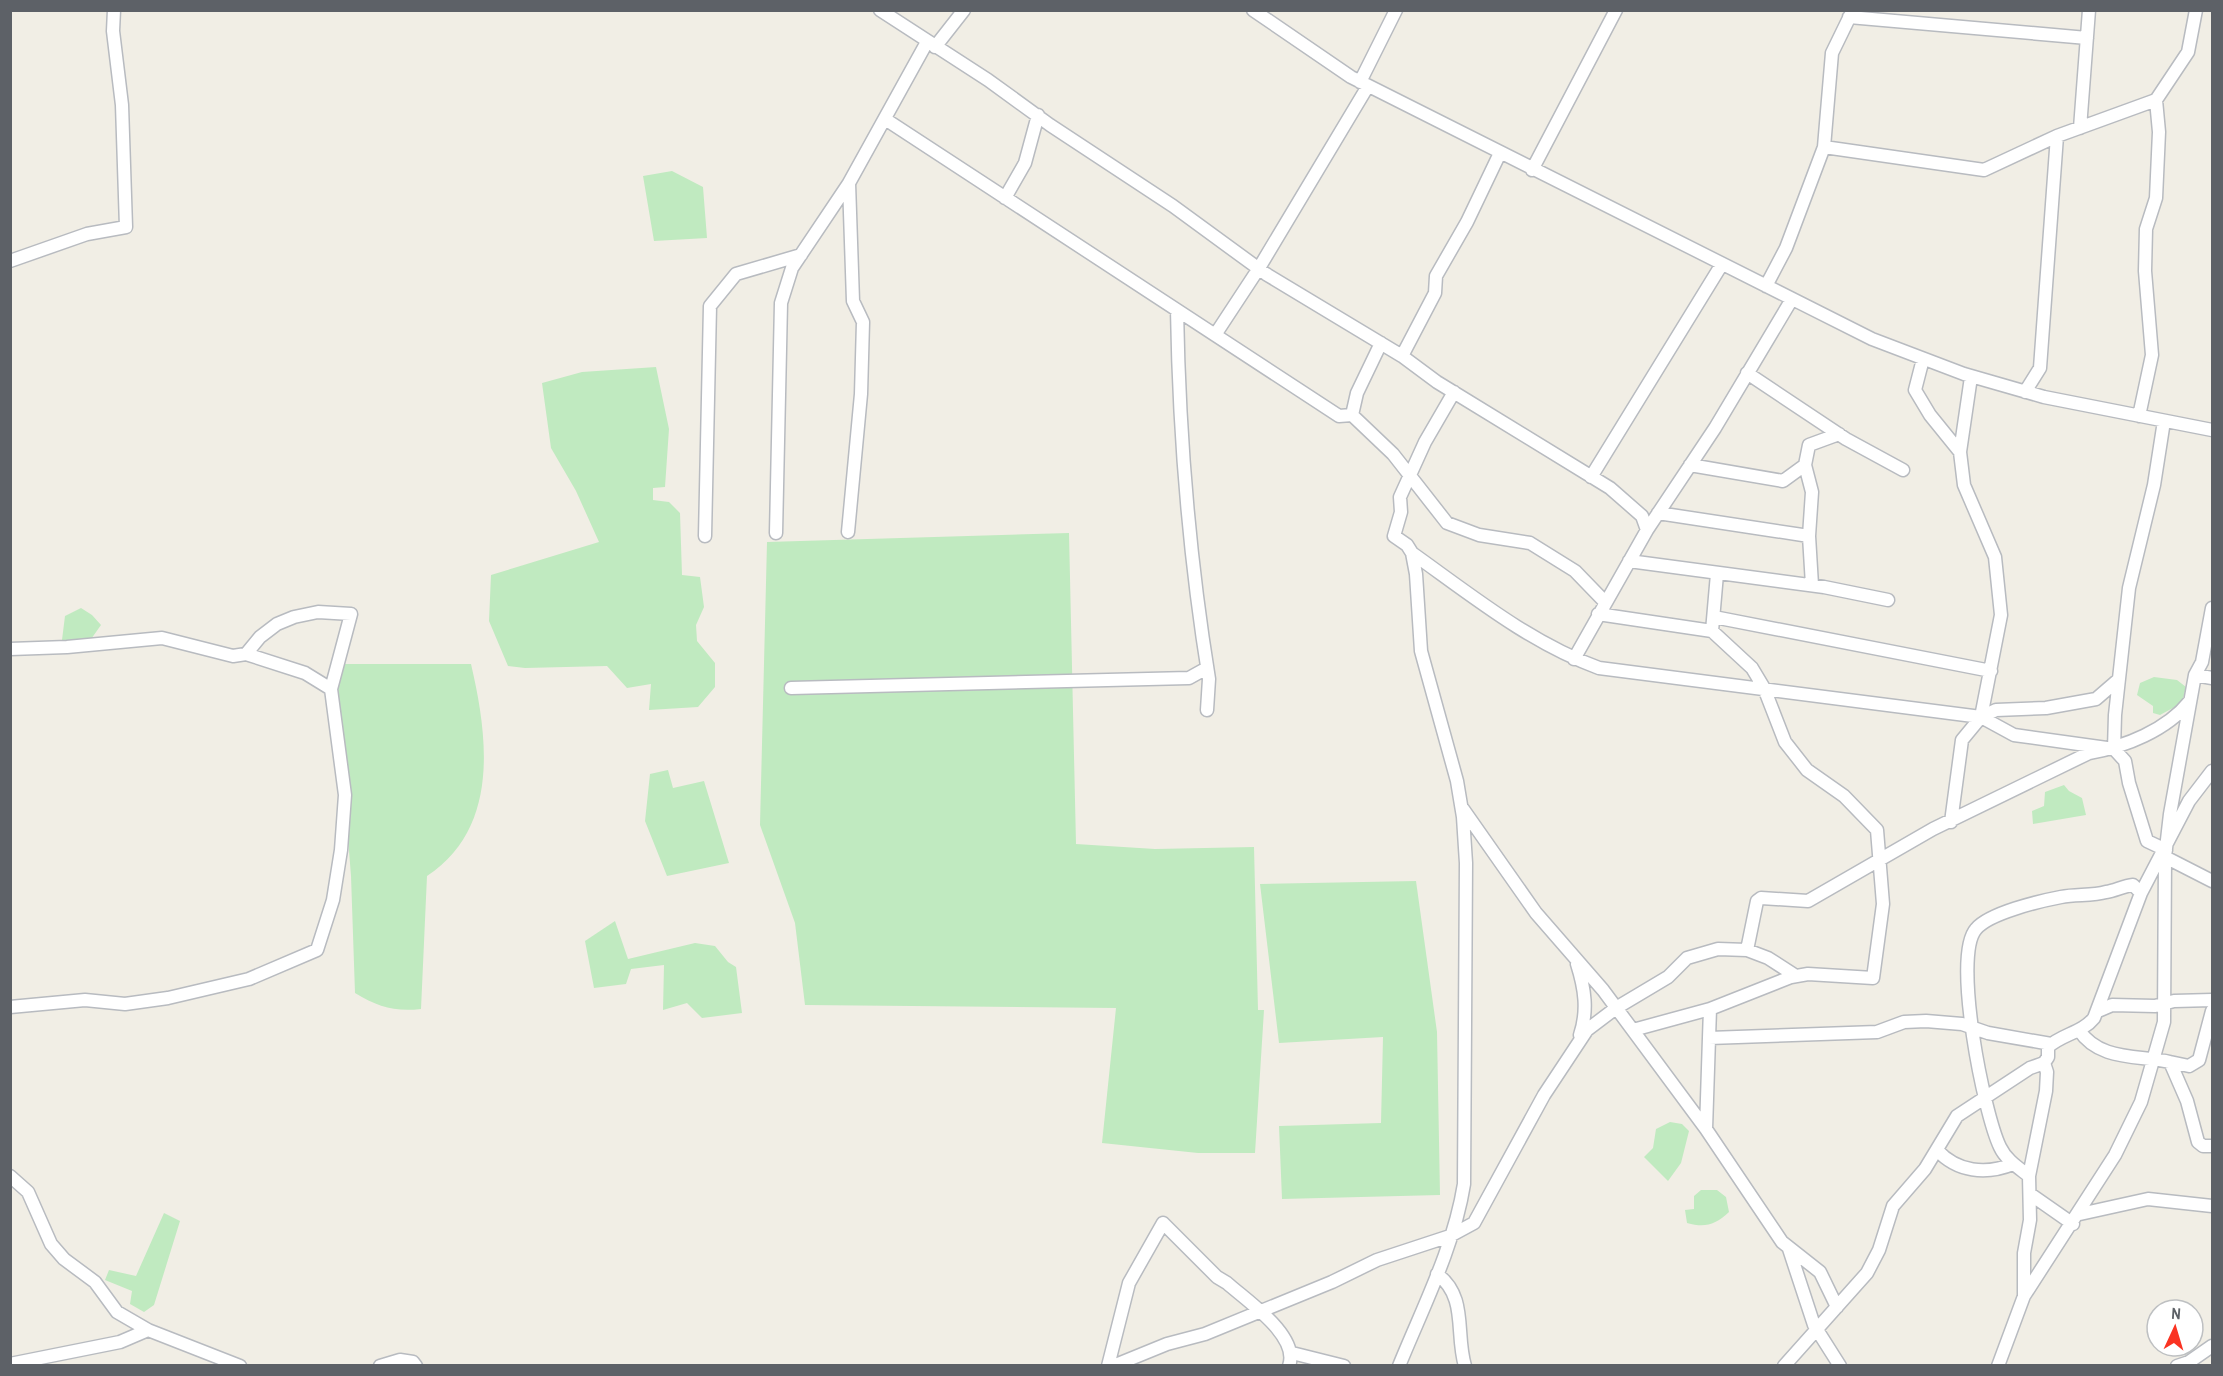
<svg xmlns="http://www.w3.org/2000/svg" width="2223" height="1376" font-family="'Archivo Narrow',sans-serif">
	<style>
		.green { fill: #c0eac0 }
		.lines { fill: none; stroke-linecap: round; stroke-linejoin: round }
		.minor-casing { stroke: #b8bbc0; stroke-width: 15 }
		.minor { stroke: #fff; stroke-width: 12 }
	</style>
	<rect width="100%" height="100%" fill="#f1eee5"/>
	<path class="green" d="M672,171L703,187L707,238L654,241L643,176Z
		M656,367L669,429L665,487L653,488V500L669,502L680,513L682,575L700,577L704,607L696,625L697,641L715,663V687L698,707L649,710L651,684L627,688L607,666L525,668L508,666L489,621L491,575L599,542L576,491L551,448L542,383L582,372Z
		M1069,533L1076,844L1155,849L1254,847L1258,1010H1264L1255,1153H1198L1102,1143L1116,1008L805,1005L795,923L760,825L767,542Z
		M81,608L92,615L101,625L89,642L67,649L62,640L65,616Z
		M341,664H471C488,737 500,828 427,876L421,1009C395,1012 378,1007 355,993L351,876L336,687Z
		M2154,677L2177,680L2186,687L2182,703L2160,715L2153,713V706L2137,695L2140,683Z
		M668,770L673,788L704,781L729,863L667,876L645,821L650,774Z
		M2064,785L2069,791L2082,798L2086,815L2033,824L2032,811L2044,806L2045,792Z
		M1416,881L1437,1032L1440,1195L1282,1199L1279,1126L1381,1123L1383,1037L1279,1043L1260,884Z
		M615,921L628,959L695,943L715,946L728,962L736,967L742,1013L702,1018L687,1003L663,1010L664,965L631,969L626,984L594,988L585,941Z
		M1670,1122L1682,1124L1689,1131L1681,1163L1668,1181L1644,1157L1653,1148L1656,1129Z
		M1701,1190H1717L1726,1197L1729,1212C1715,1225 1705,1228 1687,1223L1685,1210L1694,1209V1196Z
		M164,1213L180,1221L154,1305L144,1312L130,1304L132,1291L105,1280L109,1270L136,1276Z"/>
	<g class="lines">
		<defs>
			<path id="minor" d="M880,10L988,80L1050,125L1173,206L1266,274L1402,356L1437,382L1610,488L1642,516L1647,530
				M1253,10L1351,77L1872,339L1964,374L2044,397L2212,430
				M1849,17L2087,38
				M935,47L964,10
				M1360,82L1396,10
				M885,119L1339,416L1352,415
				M2080,128L2089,10
				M1824,147L1832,53L1852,12
				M1532,170L1616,10
				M1005,198L1025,163L1038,115
				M10,261L87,234L126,227L122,105L113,31L114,10
				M1766,286L1786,248L1824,147L1984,170L2057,136L2156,100L2188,52L2196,10
				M1177,310C1179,433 1189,556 1209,679L1207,710
				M1215,335L1259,268L1368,86
				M1381,343L1357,393L1352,415L1393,454L1447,523L1479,535L1530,543L1575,571L1605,602
				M1402,356L1435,293L1436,276L1467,222L1500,153
				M1923,359L1915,390L1930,415L1960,452L1964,485L1995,557L2001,615L1981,717L1962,740L1951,822
				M1747,373L1846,439L1903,470
				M2025,392L2040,368L2057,136
				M2139,416L2152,355L2145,271L2146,229L2156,198L2159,132L2156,100
				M1960,452L1971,377
				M1690,465L1783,481L1805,465L1809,445L1839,434
				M1805,465L1812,492L1809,536L1812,585
				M1591,477L1722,264
				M1658,513L1809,536
				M848,532L861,394L863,322L853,301L849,183L927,42
				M776,533L781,303L792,268L849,183
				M705,536L710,306L736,274L801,255
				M1412,553C1471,595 1530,643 1599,668L1981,717L2014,735L2114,749L2125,761L2129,783L2147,841L2166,850
				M1629,561L1824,587L1888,600
				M1598,614L1712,631
				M1714,617L1991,671
				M10,649L67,647L162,638L233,656L246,654L260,637L277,624L294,617L318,612L351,614L331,689L345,795L341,850L333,900L317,950L249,979L168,998L125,1004L85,1000L10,1007
				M246,654L305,673L331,689
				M1574,659L1647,530L1715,428L1792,299
				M2195,675L2212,678
				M791,688L1189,678L1207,668
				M1981,717L1996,710L2046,708L2096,699L2118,680
				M2114,749L2115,715L2129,588L2154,485L2164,421
				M1463,809L1536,913L1603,990L1706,1129L1782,1242L1820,1272L1837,1307
				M2165,857L2212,881
				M1747,950L1768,958L1796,976
				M1577,964C1585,989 1588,1011 1580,1035
				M2098,1011L2112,1005L2155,1006L2174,1001L2212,1000
				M1633,1030L1710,1009L1791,977L1808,974L1873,978L1883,904L1877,830L1844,796L1807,770L1785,742L1764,688L1752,668L1712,631L1717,574
				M2079,1030C2099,1061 2138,1055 2170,1062L2187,1101L2198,1142L2203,1146H2212
				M1709,1038L1710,1009
				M2170,1062L2189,1066L2199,1060L2212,1011
				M1706,1129L1709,1038L1877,1032L1904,1022L1926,1021L1962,1024L1988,1033L2051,1044
				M1937,1150C1957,1172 1986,1175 2013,1164
				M10,1176L28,1192L51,1244L64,1259L95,1282L117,1312L148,1330
				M2029,1176C2019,1168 2006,1160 2000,1147C1984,1114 1952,956 1976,929C1989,913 2040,901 2061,897C2076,894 2092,896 2106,892C2115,891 2123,886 2133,885L2141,893
				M2030,1194L2073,1224
				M2080,1214L2148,1199L2212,1206
				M1789,1249L1814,1325L1840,1366
				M1437,1274C1468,1297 1455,1333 1465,1366
				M2024,1296V1253L2030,1220L2029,1176L2046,1091L2047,1072L2044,1063
				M1292,1353L1344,1366
				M10,1364L120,1342L148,1330L240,1366
				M380,1366L400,1360L413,1362L416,1366
				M1108,1366L1129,1283L1163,1223L1217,1277L1227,1283C1247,1301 1300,1336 1289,1366
				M1113,1366L1167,1344L1205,1334L1332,1282L1377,1260L1450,1236L1474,1223L1544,1095L1587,1030L1616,1008L1668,977L1687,958L1718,949L1747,950L1757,901L1761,898L1808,901L1933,829L2089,753C2125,747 2167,730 2190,701
				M1399,1366C1423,1307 1454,1247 1464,1184L1466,863L1463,817L1457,781L1421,651L1416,574L1412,553L1407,545L1394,536L1401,512L1400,497L1425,442L1454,392
				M1784,1366L1867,1273L1879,1250L1893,1206L1925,1169L1957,1116L2030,1068L2044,1063L2048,1057V1047C2062,1034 2082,1033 2094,1018L2141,893L2189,801L2212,771
				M1998,1366L2024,1296L2115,1155L2141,1102L2164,1022L2165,857L2170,814L2195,675L2202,662L2212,608
				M2177,1366L2189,1362L2212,1346"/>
		</defs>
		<use href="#minor" class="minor-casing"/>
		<use href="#minor" class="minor"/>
	</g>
	<rect width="2223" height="1376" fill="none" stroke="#5d6167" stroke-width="24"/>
	<g transform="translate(2175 1328) rotate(4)"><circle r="28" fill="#ffffff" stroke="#bec0c2" stroke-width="1.5"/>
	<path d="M0-4.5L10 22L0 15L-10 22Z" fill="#fa3322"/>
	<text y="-9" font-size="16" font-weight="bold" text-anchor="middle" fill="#5d6167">N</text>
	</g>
</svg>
